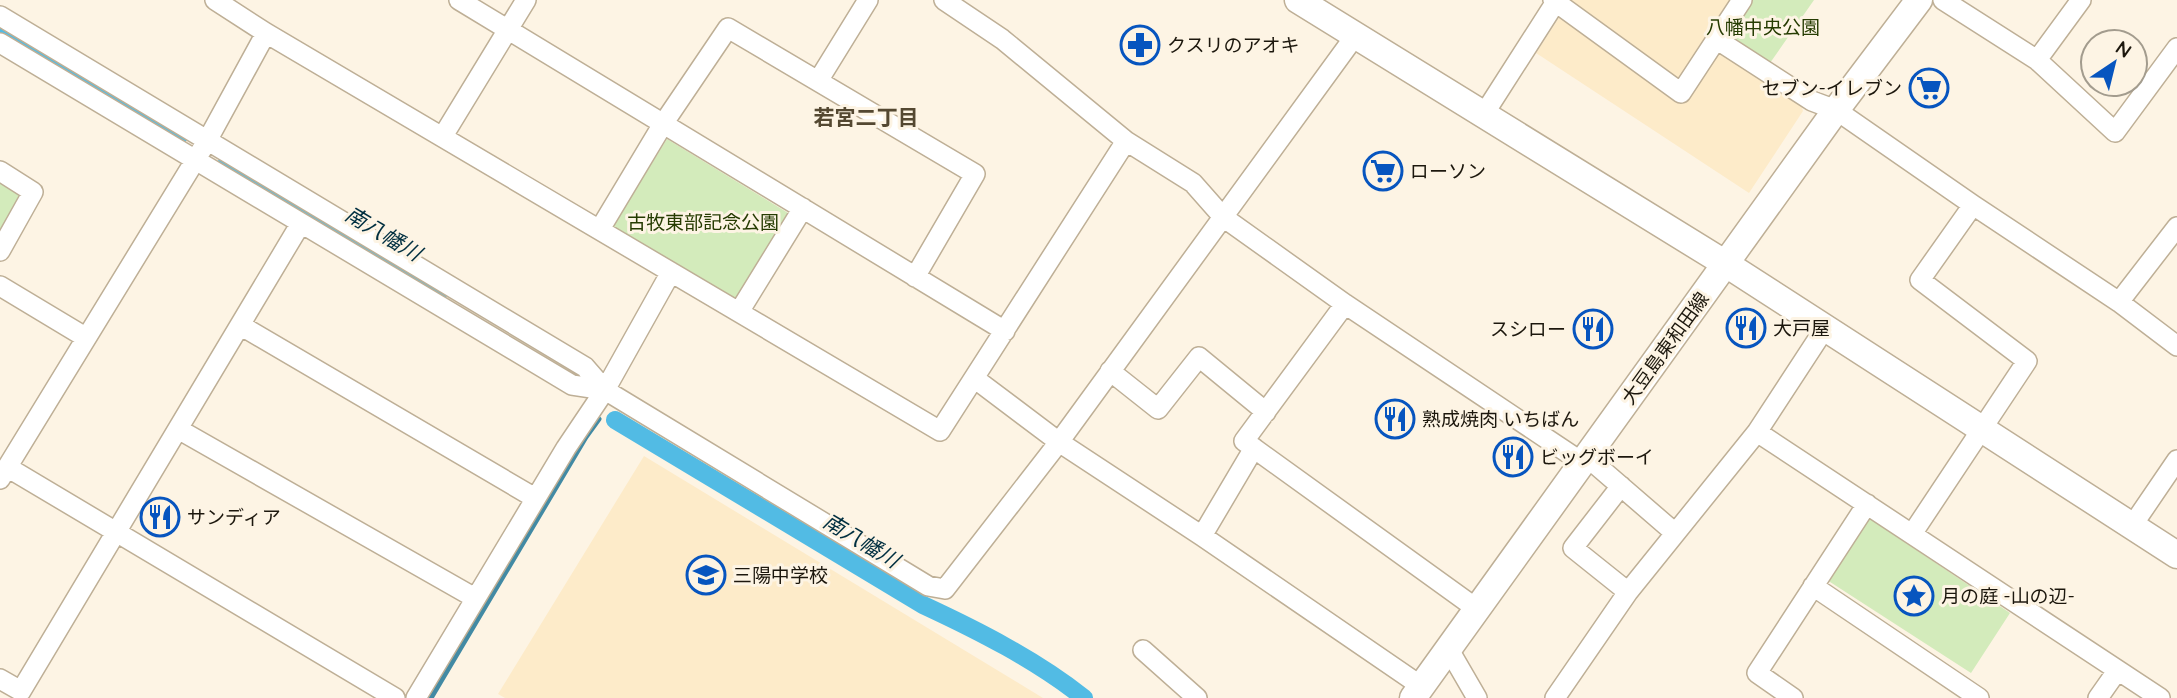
<svg xmlns="http://www.w3.org/2000/svg" width="2177" height="698" font-family="Quicksand,'Noto Sans JP',sans-serif">
	<style>
		.built { fill: #fdebc9 }
		.green { fill: #d3ebbb }
		.lines { fill: none; stroke-linecap: round; stroke-linejoin: round }
		.stream { stroke: #428aa4; stroke-width: 5 }
		.canal { stroke: #52bbe4; stroke-width: 18 }
		.street-casing { stroke: #beaf96; stroke-width: 22 }
		.secondary-casing { stroke: #beaf96; stroke-width: 29 }
		.street { stroke: #fff; stroke-width: 19 }
		.secondary { stroke: #fff; stroke-width: 26 }
		.labels { text-anchor: middle; stroke-width: 6; stroke-linejoin: round; paint-order: stroke }
		.park-label { font-size: 19px; fill: #263c02; stroke: #fdf4e4 }
		.poi-label { font-size: 19px; fill: #1c170d; stroke: #fdf4e4; text-anchor: start }
		.street-label { font-size: 19px; fill: #1c170d; stroke: #fdf4e4 }
		.neighbourhood-label { font-size: 21px; font-weight: bold; fill: #544831; stroke: #fdf4e4 }
		.water-label { font-size: 21px; font-style: italic; fill: #002f40; stroke: #fdf4e4 }
	</style>
	<rect width="100%" height="100%" fill="#fdf4e4"/>
	<path class="built" d="M1562,0H1745L1714,49L1800,101L1803,111L1749,193L1536,53L1568,4Z
		M644,456L1043,698H505L498,694Z"/>
	<path class="green" d="M1750,0H1814L1770,63L1726,34Z
		M667,139L793,216L738,304L612,227Z
		M0,171L33,192L0,247Z
		M1869,518L2010,613L1971,673L1827,580Z"/>
	<g class="lines">
		<path class="stream" d="M431,698L586,437L599,419"/>
		<path class="canal" d="M0,29L179,136
			M226,165L438,294
			M615,420L923,605C979,631 1036,660 1084,698"/>
		<defs>
			<path id="street" d="M215,0L266,33L940,431L1126,141
				M459,0L1005,331
				M944,0L1002,39L1126,141L1193,183L1223,217L1345,304L1583,463
				M1553,0L1681,93L1742,0
				M1943,0L2037,60L2115,132L2177,48
				M0,16L585,367L605,390L928,586L945,589L1059,442L1355,36
				M1716,39L1812,101L1836,110L1973,205L2119,302L2177,346
				M0,43L572,385L605,390
				M2037,60L2081,0
				M818,81L868,0
				M1484,114L1557,0
				M443,136L526,0
				M0,171L33,192L0,251
				M600,229L663,124L728,28L975,174L915,277
				M0,286L85,337
				M2119,302L2177,227
				M1345,304L1244,441L1477,609
				M739,312L803,208
				M240,325L535,498
				M1110,371L1158,409L1199,357L1266,412
				M974,378L1059,442L1202,536L1421,686
				M178,429L475,598
				M1757,432L2160,698
				M1587,457L1675,533
				M7,467L395,698
				M0,479L207,141L266,33
				M1621,486L1573,548L1628,592
				M2132,526L2177,460
				M1912,534L2027,361L1920,280L1973,205
				M1202,536L1254,448
				M1813,586L1979,698
				M1448,648L1477,698
				M1143,650L1197,698
				M0,679L21,691L301,223
				M416,698L566,448L605,390L671,272
				M1555,698L1628,592L1757,432L1825,328
				M1793,698L1757,673L1867,504
				M2098,698L2117,671"/>
			<path id="secondary" d="M1298,0L1726,264L2177,555
				M1413,698L1836,110L1919,0"/>
		</defs>
		<use href="#street" class="street-casing"/>
		<use href="#secondary" class="secondary-casing"/>
		<use href="#street" class="street"/>
		<use href="#secondary" class="secondary"/>
	</g>
	<defs>
		<symbol id="pharmacy-ring" viewBox="-11 -11 22 22"><circle r="9.5" fill="#fdf4e4" stroke="#0755bf" stroke-width="1.5"/><path d="M-2-6h4v4h4v4h-4v4h-4v-4h-4v-4h4Z" fill="#0755bf"/></symbol>
		<symbol id="supermarket-ring" viewBox="-11 -11 22 22"><circle r="9.5" fill="#fdf4e4" stroke="#0755bf" stroke-width="1.5"/><path d="M-6-5.5h2.5l.6 2H6L4.5 2H-2.5L-4.4-4H-6ZM-1.5 3.2a1.3 1.3 0 1 0 .1 0ZM3 3.2a1.3 1.3 0 1 0 .1 0Z" fill="#0755bf"/></symbol>
		<symbol id="restaurant-ring" viewBox="-11 -11 22 22"><circle r="9.5" fill="#fdf4e4" stroke="#0755bf" stroke-width="1.5"/><path d="M-5-6h1v4h1v-4h1v4h1v-4h1v5L-1.5 .5V6h-2V.5L-5-1ZM5-6V6H3V1.5H1.5Q1.5-4 5-6Z" fill="#0755bf"/></symbol>
		<symbol id="school-ring" viewBox="-11 -11 22 22"><circle r="9.5" fill="#fdf4e4" stroke="#0755bf" stroke-width="1.5"/><path d="M0-5L7-2L0 1L-7-2ZM-4 1L0 2.5L4 1V4Q0 6-4 4Z" fill="#0755bf"/></symbol>
		<symbol id="sight-ring" viewBox="-11 -11 22 22"><circle r="9.5" fill="#fdf4e4" stroke="#0755bf" stroke-width="1.5"/><path d="M0-6L1.8-2.2L6-1.7L2.9 1.2L3.7 5.4L0 3.3L-3.7 5.4L-2.9 1.2L-6-1.7L-1.8-2.2Z" fill="#0755bf"/></symbol>
	</defs>
	<g fill-rule="evenodd">
		<use href="#pharmacy-ring" x="1118" y="23" width="44" height="44"/>
		<use href="#supermarket-ring" x="1907" y="66" width="44" height="44"/>
		<use href="#supermarket-ring" x="1361" y="149" width="44" height="44"/>
		<use href="#restaurant-ring" x="1724" y="306" width="44" height="44"/>
		<use href="#restaurant-ring" x="1571" y="307" width="44" height="44"/>
		<use href="#restaurant-ring" x="1373" y="397" width="44" height="44"/>
		<use href="#restaurant-ring" x="1491" y="435" width="44" height="44"/>
		<use href="#restaurant-ring" x="138" y="495" width="44" height="44"/>
		<use href="#school-ring" x="684" y="553" width="44" height="44"/>
		<use href="#sight-ring" x="1892" y="574" width="44" height="44"/>
	</g>
	<g class="labels">
		<g class="park-label">
			<text x="1763" y="34">八幡中央公園</text>
			<text x="703" y="229">古牧東部記念公園</text>
		</g>
		<g class="poi-label">
			<text x="1167" y="52">クスリのアオキ</text>
			<text x="1902" y="95" text-anchor="end">セブン-イレブン</text>
			<text x="1410" y="178">ローソン</text>
			<text x="1773" y="335">大戸屋</text>
			<text x="1566" y="336" text-anchor="end">スシロー</text>
			<text x="1422" y="426">熟成焼肉 いちばん</text>
			<text x="1540" y="464">ビッグボーイ</text>
			<text x="187" y="524">サンディア</text>
			<text x="733" y="582">三陽中学校</text>
			<text x="1941" y="603">月の庭 -山の辺-</text>
		</g>
		<g class="street-label">
			<text transform="translate(1665 348) rotate(-54)" y="7">大豆島東和田線</text>
		</g>
		<g class="neighbourhood-label">
			<text x="866" y="125">若宮二丁目</text>
		</g>
		<g class="water-label">
			<text transform="translate(383 234) rotate(31)" y="7">南八幡川</text>
			<text transform="translate(861 541) rotate(31)" y="7">南八幡川</text>
		</g>
	</g>
	<g transform="translate(2114 63) rotate(35)"><circle r="33" fill="#fdf4e4" stroke="#a39c8e" stroke-width="2"/>
	<path d="M0-5L12 26L0 18L-12 26Z" fill="#0755bf"/>
	<text y="-10" font-size="19" font-weight="bold" text-anchor="middle" fill="#1c170d">N</text>
	</g>
</svg>
